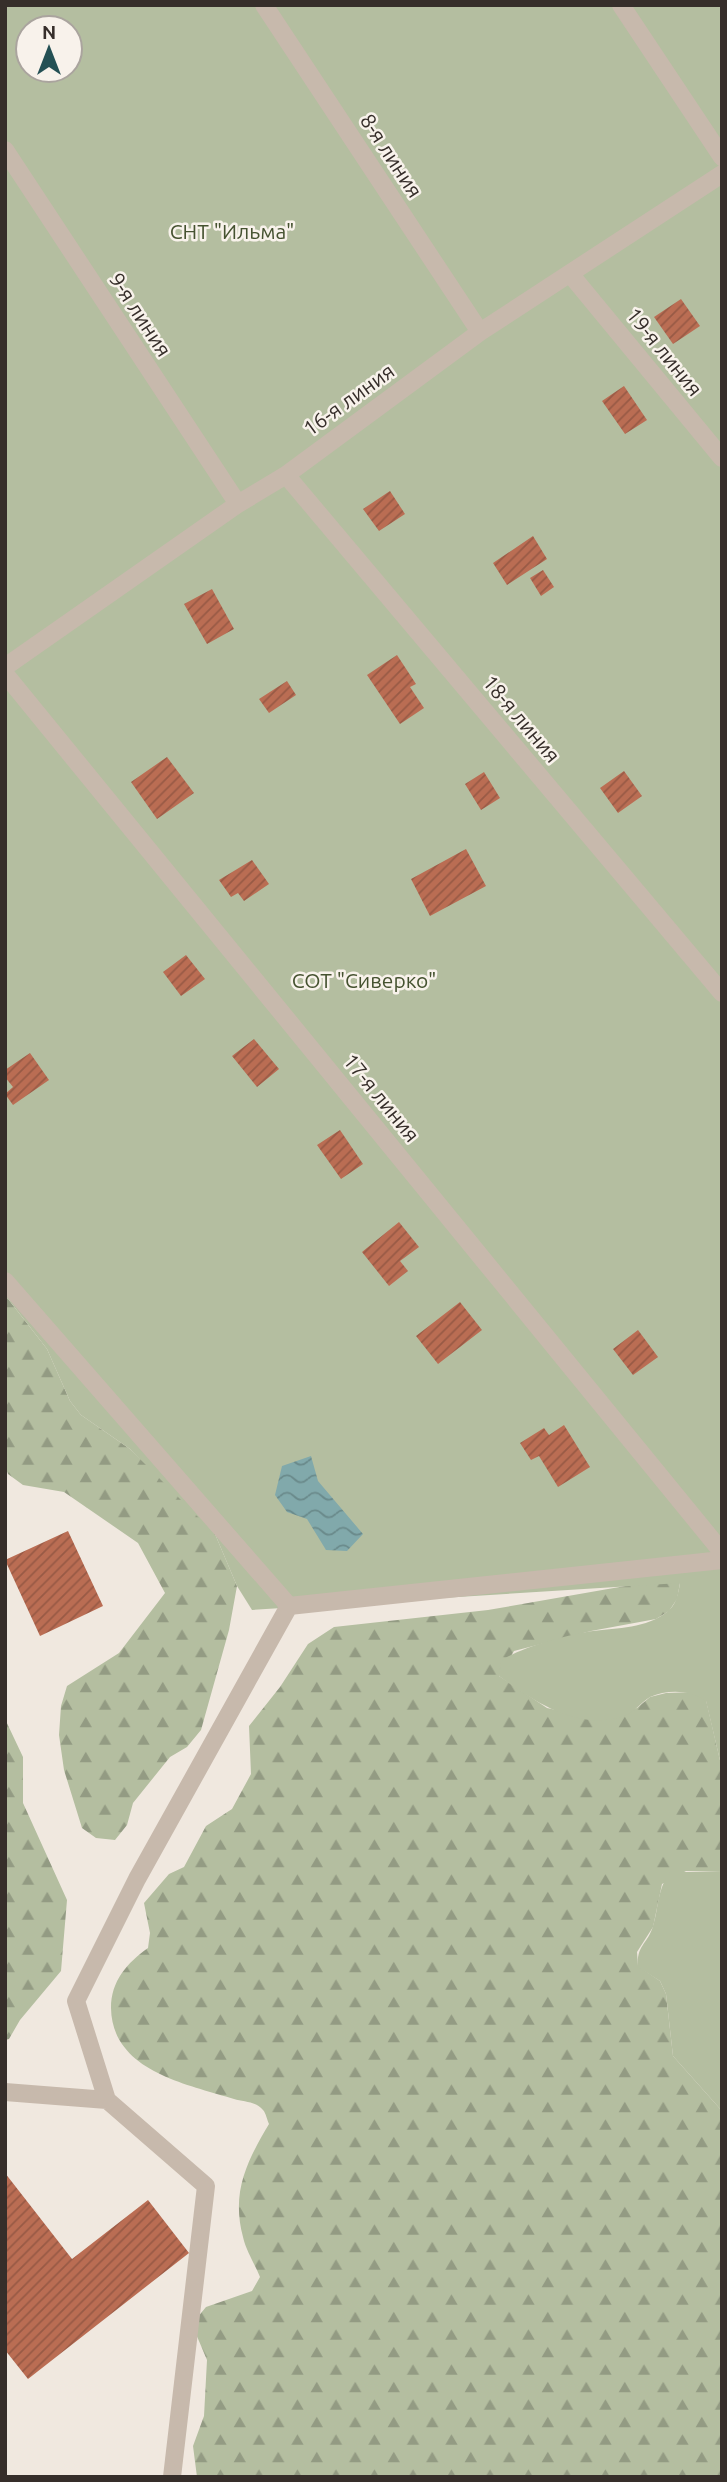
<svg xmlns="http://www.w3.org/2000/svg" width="727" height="2482" font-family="Ubuntu,sans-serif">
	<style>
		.forest { fill: url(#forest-firs) }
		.garden { fill: #b4bea0; fill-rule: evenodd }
		.water { fill: url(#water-waves) }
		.building { fill: url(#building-hatch) }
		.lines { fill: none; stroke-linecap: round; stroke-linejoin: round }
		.minor { stroke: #c7b9ac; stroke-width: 18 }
		.labels { text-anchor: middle; stroke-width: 5; stroke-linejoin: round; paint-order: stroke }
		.street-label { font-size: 21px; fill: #362e2a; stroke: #f8f2eb }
		.park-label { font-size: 21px; fill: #455230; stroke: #f8f2eb }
	</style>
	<defs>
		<pattern id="forest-firs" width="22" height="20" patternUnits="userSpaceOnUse" patternTransform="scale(1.75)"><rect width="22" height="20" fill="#b4bea0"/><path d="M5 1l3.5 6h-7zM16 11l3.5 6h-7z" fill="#939b83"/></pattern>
		<pattern id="water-waves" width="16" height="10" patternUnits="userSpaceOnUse" patternTransform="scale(1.75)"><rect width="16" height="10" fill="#81a9ab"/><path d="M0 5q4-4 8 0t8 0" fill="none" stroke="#6a8a8b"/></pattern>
		<pattern id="building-hatch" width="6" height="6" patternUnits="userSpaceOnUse" patternTransform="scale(1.75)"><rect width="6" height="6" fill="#ba6d53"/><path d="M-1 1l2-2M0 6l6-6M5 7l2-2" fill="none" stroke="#985a45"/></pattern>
	</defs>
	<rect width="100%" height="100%" fill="#f0e8df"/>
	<path class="forest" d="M5,1295L47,1349L70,1401L81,1415L130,1449L189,1505L215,1534L237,1586L229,1630L201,1730L187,1747L170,1757L133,1803L127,1825L115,1840L96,1838L82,1828L64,1770L59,1735L61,1706L67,1686L119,1653L165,1593L138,1543L64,1492L23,1485L8,1474L5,1467Z
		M648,1582L680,1583L677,1599L669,1611L656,1619L591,1631L514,1651L499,1676L547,1708L593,1718L637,1708L650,1697L666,1693L695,1692L706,1700L722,1769V1872L686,1871L662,1884L653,1927L637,1952L638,1966L660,1981L666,1994L673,2056L722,2111V2477H197L193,2446L204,2416L207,2360L196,2334V2319L206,2307L252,2291L260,2277C255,2264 246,2251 243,2237C231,2192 247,2161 269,2124C267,2120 266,2113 263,2110C256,2101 243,2102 234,2099C186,2084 112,2071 111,2008C111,1981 127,1963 148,1948L150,1933L144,1903L169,1874L184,1867L206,1826L232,1809L251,1774L249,1726L280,1687L308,1644L334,1627L488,1610Z
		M5,1719L23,1757V1803L67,1900L61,1971L20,2020L9,2039L5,2040Z"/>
	<path class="garden" d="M5,5H722V1769L706,1701C691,1690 668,1689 650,1697C641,1702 634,1713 624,1716C579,1732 533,1701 499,1676L501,1661C518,1648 570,1634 593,1631C617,1628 647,1628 667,1612C676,1605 678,1595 680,1583L252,1610L237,1586L215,1534L130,1449L81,1415L70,1401L47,1349L5,1295ZM28,28H70V70H28Z
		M670,1872H722V2111L673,2056L666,1994L660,1981L638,1967C636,1945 648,1944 653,1926C659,1906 657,1890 670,1872Z"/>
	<path class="water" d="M311,1456L318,1481L363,1534L347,1551L326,1550L307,1519L287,1512L275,1495L282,1466Z"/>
	<path class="building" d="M681,299L700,326L673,344L654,317Z
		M624,386L647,420L625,434L602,401Z
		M390,491L405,514L379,531L363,509Z
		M533,536L547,559L507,585L493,563Z
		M543,570L554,587L541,596L530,578Z
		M212,589L234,629L207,644L184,604Z
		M397,655L416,684L410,687L424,708L400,724L367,675Z
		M287,681L296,695L269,713L259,699Z
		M167,757L194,793L157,819L131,782Z
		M624,771L642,796L618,813L600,788Z
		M484,772L500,798L481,810L465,784Z
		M466,849L486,886L430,916L411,879Z
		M252,860L269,884L244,901L238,893L231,897L219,880Z
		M186,955L205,979L181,996L163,972Z
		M254,1039L279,1069L257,1087L232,1056Z
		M30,1053L49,1080L13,1105L5,1094L13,1087L5,1077V1070Z
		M340,1130L363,1164L341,1179L317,1145Z
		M399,1222L419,1247L400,1261L408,1271L389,1286L362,1252Z
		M460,1302L482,1330L438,1364L416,1336Z
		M638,1330L658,1357L633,1375L613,1349Z
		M564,1425L590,1467L558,1487L539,1456L531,1460L520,1443L544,1428L549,1435Z
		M68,1531L103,1606L40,1636L5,1560Z
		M5,2173L72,2259L148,2200L189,2253L28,2379L5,2350Z"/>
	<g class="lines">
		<path class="minor" d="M264,5L480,332
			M621,5L722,157
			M5,150L238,504
			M571,275L722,458
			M286,475L722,993
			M5,667L238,504L286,475L480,332L722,174
			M5,674L722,1552
			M5,1281L289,1606L722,1560
			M5,2092L107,2100
			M172,2477L206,2186L107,2100L76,2001L137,1879L289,1606"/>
	</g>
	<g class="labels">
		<g class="street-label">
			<text transform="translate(391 156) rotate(57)" y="7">8-я линия</text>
			<text transform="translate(140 315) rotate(57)" y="7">9-я линия</text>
			<text transform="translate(664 352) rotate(51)" y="7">19-я линия</text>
			<text transform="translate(349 400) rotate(-36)" y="7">16-я линия</text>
			<text transform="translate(521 719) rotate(50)" y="7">18-я линия</text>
			<text transform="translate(381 1098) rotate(51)" y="7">17-я линия</text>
		</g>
		<g class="park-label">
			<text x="232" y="239">СНТ "Ильма"</text>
			<text x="364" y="988">СОТ "Сиверко"</text>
		</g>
	</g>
	<rect width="727" height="2482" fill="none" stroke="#362e2a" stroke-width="14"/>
	<g transform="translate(49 49)"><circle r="33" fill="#f8f2eb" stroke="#aaa49e" stroke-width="2"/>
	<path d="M0-5L12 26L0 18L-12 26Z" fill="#245054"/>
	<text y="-10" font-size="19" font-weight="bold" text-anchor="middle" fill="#362e2a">N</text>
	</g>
</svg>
